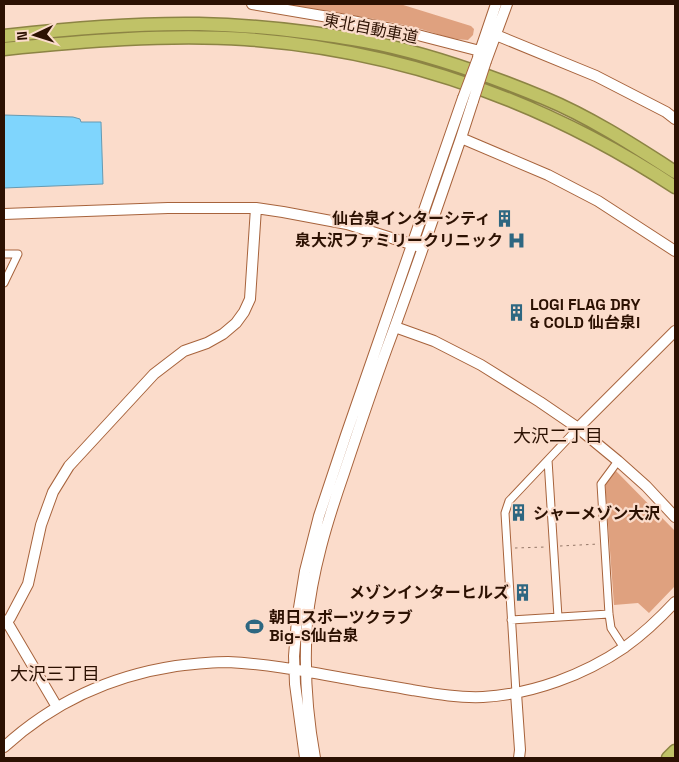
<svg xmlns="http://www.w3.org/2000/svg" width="679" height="762" font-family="'Space Grotesk','Noto Sans JP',sans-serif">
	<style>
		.green { fill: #dfa17f }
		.water { fill: #7fd5fd; stroke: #669ab2 }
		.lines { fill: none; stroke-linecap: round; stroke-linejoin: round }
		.street-casing { stroke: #a7633c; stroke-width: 9 }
		.secondary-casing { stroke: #a7633c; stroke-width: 12 }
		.highway-casing { stroke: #8c8444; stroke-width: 15 }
		.path { stroke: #947767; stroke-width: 1; stroke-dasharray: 2.5 4; stroke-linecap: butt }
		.street { stroke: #fff; stroke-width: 7 }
		.secondary { stroke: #fff; stroke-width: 10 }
		.highway { stroke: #c0c267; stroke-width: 12 }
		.secondary-bridge-casing { stroke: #a7633c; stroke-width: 12; stroke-linecap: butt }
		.secondary-bridge { stroke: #fff; stroke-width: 10 }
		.labels { text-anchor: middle; stroke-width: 4.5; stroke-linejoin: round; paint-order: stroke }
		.street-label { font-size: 16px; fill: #2c1102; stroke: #fbdccb }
		.poi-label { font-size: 16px; font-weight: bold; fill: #2c1102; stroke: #fbdccb; text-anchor: end }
		.neighbourhood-label { font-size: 18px; fill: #2c1102; stroke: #fbdccb }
	</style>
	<rect width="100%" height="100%" fill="#fbdccb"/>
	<path class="green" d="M284,4H400L471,26L474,29L473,35L468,40C449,40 431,31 413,27C370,17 327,11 284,4Z
		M616,471L675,531V586L649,613L638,603L614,605L605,482Z"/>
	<path class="water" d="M4,115L73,117L80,119L81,122H101L103,184L4,188Z"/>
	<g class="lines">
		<defs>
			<path id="street" d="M4,254H18L4,283
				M548,460L558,617
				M618,461L601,484L609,614L611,628L624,648
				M511,620L609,614
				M516,693L505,513L509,501L578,428"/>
			<path id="secondary" d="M252,4L352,21L406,32L480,51
				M496,35L596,76L666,112L675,119
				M478,57L496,4
				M486,61L507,4
				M461,138L548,175L598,201L675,251
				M4,214L168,208H256L283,212L347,224L417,246
				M395,327L434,341L481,365L540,402L578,428L618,461L646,486L675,517
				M578,428L675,331
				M7,622L57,707
				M4,624L10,618L28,584L41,525L53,492L69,466L154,374L184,351L207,343L223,334L236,323L244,312L250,299L256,208
				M516,693L520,750L519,758
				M4,747C52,703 111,676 176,666C193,664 211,662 228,662C269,664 309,672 348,679C369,683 391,686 412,690C436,694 459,698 483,697C533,694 584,675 625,647C643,634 660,618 675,602
				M305,758L295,684L294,656L297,620L305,571L319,516L346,435L463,98
				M315,758C307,714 304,668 307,623C312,571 327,522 344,473C358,431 372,389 387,348C413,278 437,208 461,138L473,101"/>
			<path id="highway" d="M4,36C69,29 134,23 199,24C237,25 275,28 312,33C334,36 357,39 379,44C435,56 491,76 544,98C590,117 633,145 675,172
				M4,49C83,41 165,34 245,39C401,50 544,101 675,187
				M668,758L675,751"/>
		</defs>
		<use href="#street" class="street-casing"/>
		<use href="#secondary" class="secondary-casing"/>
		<use href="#highway" class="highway-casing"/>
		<path class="path" d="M560,546L599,544
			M515,548L546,547"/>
		<use href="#street" class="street"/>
		<use href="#secondary" class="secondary"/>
		<use href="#highway" class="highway"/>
		<defs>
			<path id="secondary-bridge" d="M463,98L478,58
				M473,101L486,61"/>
		</defs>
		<use href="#secondary-bridge" class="secondary-bridge-casing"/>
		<use href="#secondary-bridge" class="secondary-bridge"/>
	</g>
	<defs>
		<symbol id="building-bare" viewBox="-9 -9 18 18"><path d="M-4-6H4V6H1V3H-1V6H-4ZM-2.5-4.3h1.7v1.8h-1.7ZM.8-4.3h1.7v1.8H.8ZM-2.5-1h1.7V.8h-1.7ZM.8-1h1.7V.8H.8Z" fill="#2e6781" stroke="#fbdccb" stroke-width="2.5" paint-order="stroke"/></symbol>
		<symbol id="hospital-bare" viewBox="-9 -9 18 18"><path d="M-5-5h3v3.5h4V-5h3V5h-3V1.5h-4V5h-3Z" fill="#2e6781" stroke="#fbdccb" stroke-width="2.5" paint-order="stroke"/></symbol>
		<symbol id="stadium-bare" viewBox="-9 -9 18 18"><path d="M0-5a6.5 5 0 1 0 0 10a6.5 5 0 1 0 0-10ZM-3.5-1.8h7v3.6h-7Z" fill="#2e6781" stroke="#fbdccb" stroke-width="2.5" paint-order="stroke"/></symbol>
	</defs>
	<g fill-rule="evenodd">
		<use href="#building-bare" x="492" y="206" width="25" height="25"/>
		<use href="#hospital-bare" x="504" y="228" width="25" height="25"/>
		<use href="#building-bare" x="504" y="300" width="25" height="25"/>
		<use href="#building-bare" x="506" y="500" width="25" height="25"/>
		<use href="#building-bare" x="510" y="580" width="25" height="25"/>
		<use href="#stadium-bare" x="242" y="614" width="25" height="25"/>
	</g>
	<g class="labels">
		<g class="street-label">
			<text transform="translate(371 28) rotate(11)" y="6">東北自動車道</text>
		</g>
		<g class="poi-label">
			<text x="491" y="224">仙台泉インターシティ</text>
			<text x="503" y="246">泉大沢ファミリークリニック</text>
			<text x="530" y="310" text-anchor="start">LOGI FLAG DRY<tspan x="530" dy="18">&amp; COLD 仙台泉I</tspan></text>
			<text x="533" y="519" text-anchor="start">シャーメゾン大沢</text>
			<text x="509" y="598">メゾンインターヒルズ</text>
			<text x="269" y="623" text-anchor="start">朝日スポーツクラブ<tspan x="269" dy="18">Big-S仙台泉</tspan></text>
		</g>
		<g class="neighbourhood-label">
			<text x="558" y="442">大沢二丁目</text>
			<text x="55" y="680">大沢三丁目</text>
		</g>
	</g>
	<rect width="679" height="762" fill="none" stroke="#2c1102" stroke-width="10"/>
	<g transform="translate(35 35) rotate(266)" stroke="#fbdccb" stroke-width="4" paint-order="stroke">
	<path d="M0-4L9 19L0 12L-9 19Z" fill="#2c1102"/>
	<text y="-8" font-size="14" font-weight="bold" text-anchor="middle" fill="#2c1102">N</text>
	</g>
</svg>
